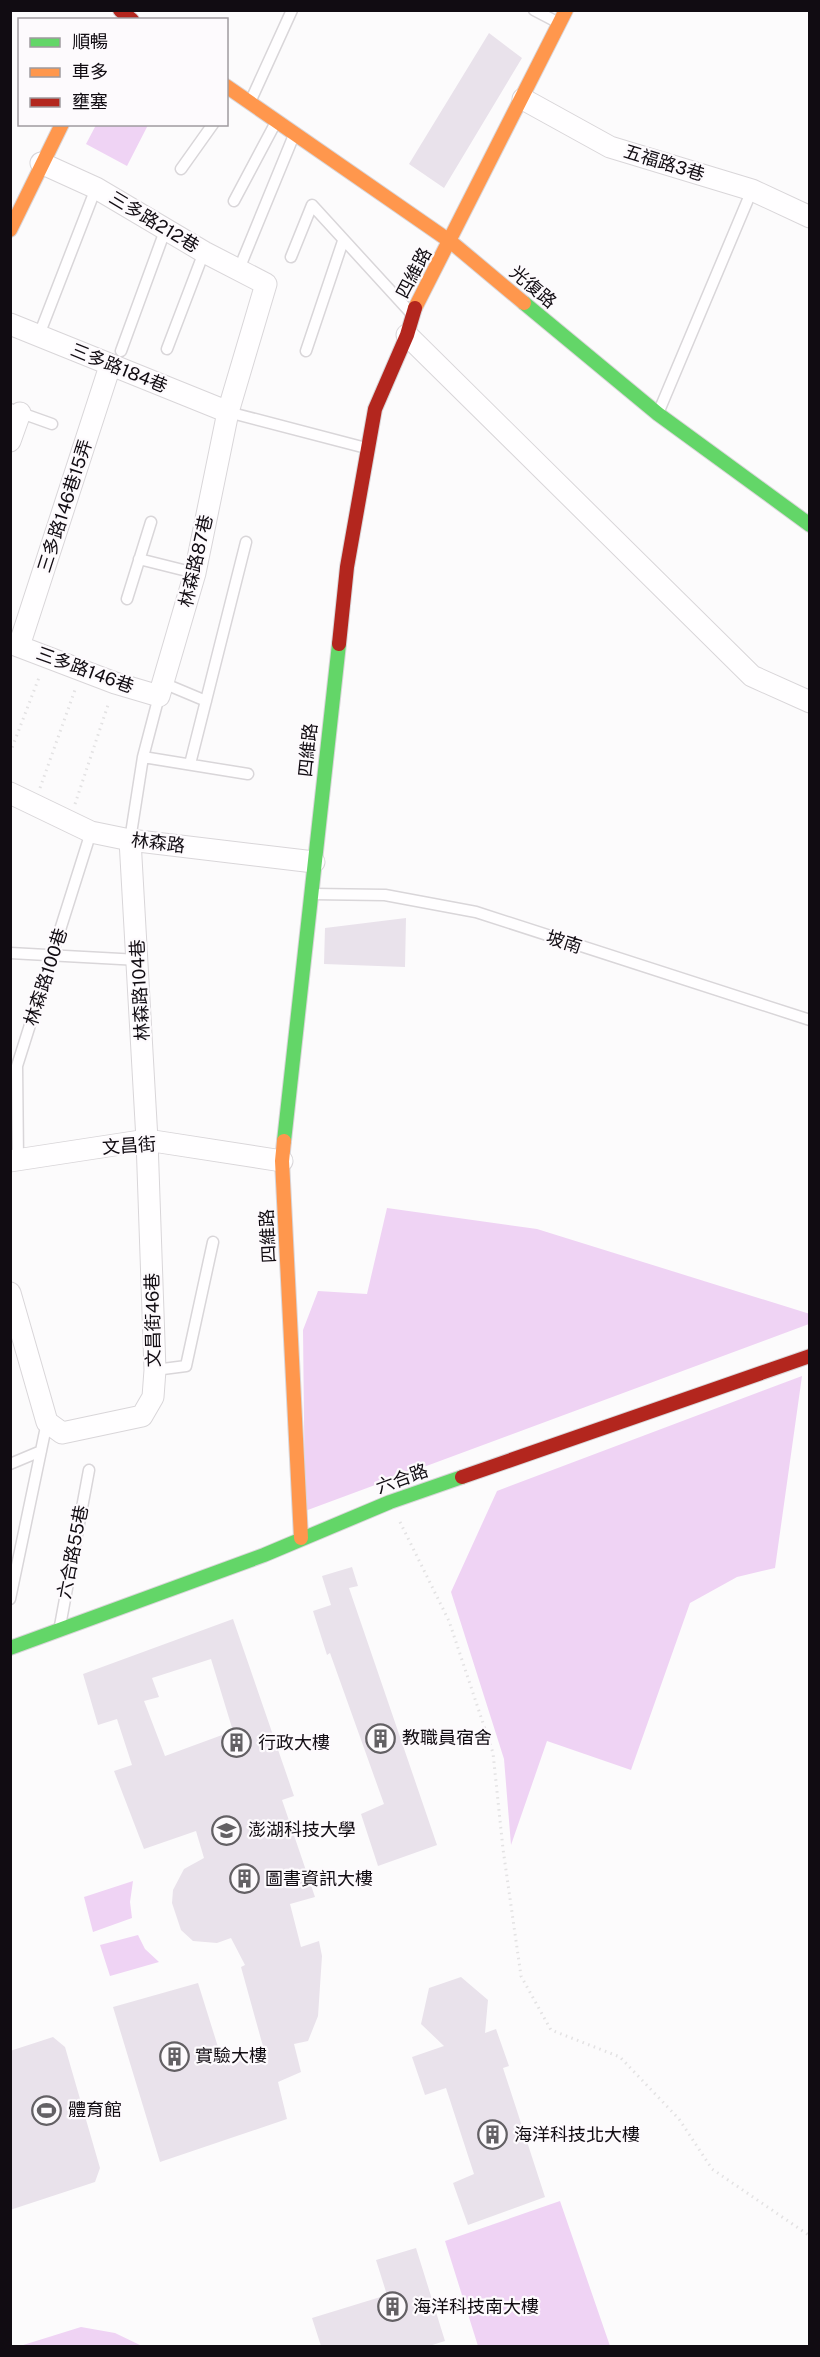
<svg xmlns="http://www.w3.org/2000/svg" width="820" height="2357" font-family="'Public Sans','Noto Sans TC',sans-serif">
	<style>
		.green { fill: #efd3f4 }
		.building { fill: #e9e2eb; fill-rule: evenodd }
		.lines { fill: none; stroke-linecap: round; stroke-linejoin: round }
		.lane-casing { stroke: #d9d6d9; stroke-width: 13 }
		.street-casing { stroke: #d9d6d9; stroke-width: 23 }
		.fast-casing { stroke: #d9d6d9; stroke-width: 16 }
		.slow-casing { stroke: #d9d6d9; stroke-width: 16 }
		.jam-casing { stroke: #d9d6d9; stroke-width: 16 }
		.path { stroke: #e3e2e3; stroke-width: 3; stroke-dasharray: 1.5 4.5; stroke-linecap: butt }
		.lane { stroke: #fffeff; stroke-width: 10 }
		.street { stroke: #fffeff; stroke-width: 21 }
		.fast { stroke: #63d668; stroke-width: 14 }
		.slow { stroke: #ff974d; stroke-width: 14 }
		.jam { stroke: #b3261e; stroke-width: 14 }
		.labels { text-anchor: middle; stroke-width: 4.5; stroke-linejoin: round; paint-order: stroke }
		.street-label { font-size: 18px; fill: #110c12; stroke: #fdfafd }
		.poi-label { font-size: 18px; fill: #110c12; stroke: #fdfafd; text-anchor: start }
	</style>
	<rect width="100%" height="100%" fill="#fcfbfc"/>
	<path class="green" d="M96,125V124L148,125L127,166L86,144Z
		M387,1208L537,1229L810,1314L809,1324L305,1511L303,1330L318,1291L367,1294Z
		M802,1376L775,1568L737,1577L690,1603L631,1770L547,1741L511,1845L504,1759L451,1592L497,1491Z
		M133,1881L130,1902L132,1918L93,1932L84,1897Z
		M138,1935L145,1949L159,1962L110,1976L100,1945Z
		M560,2201L610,2346H478L445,2241Z
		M81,2327L115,2333L142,2346H20Z"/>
	<path class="building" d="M489,33L522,58L444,188L409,164Z
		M406,918L405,967L324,964L325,928Z
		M352,1567L358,1586L349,1588L437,1845L378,1866L361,1814L384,1804L330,1653L327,1655L313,1611L331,1605L322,1576Z
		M233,1619L294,1796L282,1800L315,1897L290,1904L301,1947L319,1941L322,1956L318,2016L308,2041L294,2044L301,2072L278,2082L287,2119L160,2162L113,2007L198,1983L223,2063L264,2050L241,1967L245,1965L231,1938L217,1943L193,1941L181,1930L172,1903L173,1890L184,1869L204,1858L196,1831L144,1849L114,1771L132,1765L117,1719L98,1725L83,1674ZM211,1659L233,1731L165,1756L144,1701L159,1697L152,1678Z
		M461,1977L488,2000L485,2033L496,2029L509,2066L503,2068L545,2197L468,2225L453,2183L474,2174L446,2088L425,2095L412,2057L444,2046L421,2024L429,1988Z
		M53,2037L65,2047L100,2168L95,2182L10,2210V2051Z
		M416,2248L445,2341L429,2346H321L312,2318L387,2295L376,2260Z"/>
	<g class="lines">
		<defs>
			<path id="lane" d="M534,10L557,22
				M251,100L292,10
				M181,169L213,124
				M234,201L276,122
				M291,257L312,205L410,312
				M239,269L294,135
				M39,335L96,188
				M167,349L204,252
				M121,351L166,228
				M306,351L343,241
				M10,409L52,424
				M659,411L752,190
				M228,412L366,448
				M139,559L195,573
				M127,599L151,522
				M163,683L206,701
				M143,757L248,774
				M190,764L246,542
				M130,840L143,757L159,696
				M312,894L385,895L476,912L810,1020
				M10,953L139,960
				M18,1160L17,1066L91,832
				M155,1370L186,1366L213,1242
				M10,1464L41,1451
				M10,1599L47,1422
				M60,1626L89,1470"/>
			<path id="street" d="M523,99L610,147L752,190L810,217
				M10,324L228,412
				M407,335L752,676L810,702
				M10,441L20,413
				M10,643L115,683L159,696L195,573L228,412L266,284L204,252L96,188L41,163
				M19,646L110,366
				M10,793L91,832L130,840L314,862
				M10,1161L147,1140L282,1161
				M10,1293L47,1422L62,1433L142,1416L153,1397L155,1370L147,1140L130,840"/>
			<path id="fast" d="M524,303L658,414L810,525
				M284,1141L339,644
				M10,1648L264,1555L390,1502L462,1477"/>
			<path id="slow" d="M226,86L451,242L524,303
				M10,230L62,124
				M415,308L566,10
				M284,1141L282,1161L301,1538"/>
			<path id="jam" d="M120,10L132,20
				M339,644L347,567L375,409L407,335L415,308
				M462,1477L810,1356"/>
		</defs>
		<use href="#lane" class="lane-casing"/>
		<use href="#street" class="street-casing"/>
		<use href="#fast" class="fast-casing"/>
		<use href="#slow" class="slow-casing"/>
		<use href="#jam" class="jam-casing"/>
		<path class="path" d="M10,753L40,675
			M40,788L76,687
			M75,804L109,702
			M400,1522L449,1621L493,1753L503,1849L521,1976L551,2030L620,2057L679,2119L712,2169L810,2236"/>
		<use href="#lane" class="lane"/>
		<use href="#street" class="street"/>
		<use href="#fast" class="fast"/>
		<use href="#slow" class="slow"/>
		<use href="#jam" class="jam"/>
	</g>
	<defs>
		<symbol id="building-ring" viewBox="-11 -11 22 22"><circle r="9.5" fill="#fdfafd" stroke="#636064" stroke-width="1.5"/><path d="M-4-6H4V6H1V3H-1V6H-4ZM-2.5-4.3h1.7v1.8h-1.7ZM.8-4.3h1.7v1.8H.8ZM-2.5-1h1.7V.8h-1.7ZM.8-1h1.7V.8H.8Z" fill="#636064"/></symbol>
		<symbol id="university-ring" viewBox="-11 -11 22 22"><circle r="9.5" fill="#fdfafd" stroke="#636064" stroke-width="1.5"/><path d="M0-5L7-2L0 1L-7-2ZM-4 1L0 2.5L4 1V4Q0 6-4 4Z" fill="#636064"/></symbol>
		<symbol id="stadium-ring" viewBox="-11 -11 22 22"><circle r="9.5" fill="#fdfafd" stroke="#636064" stroke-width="1.5"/><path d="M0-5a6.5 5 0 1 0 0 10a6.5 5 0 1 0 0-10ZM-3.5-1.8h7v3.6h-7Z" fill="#636064"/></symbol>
	</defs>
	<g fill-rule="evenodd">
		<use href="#building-ring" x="364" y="1722" width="33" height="33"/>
		<use href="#building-ring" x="220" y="1726" width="33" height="33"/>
		<use href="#university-ring" x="210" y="1814" width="33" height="33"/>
		<use href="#building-ring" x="228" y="1862" width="33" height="33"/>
		<use href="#building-ring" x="158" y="2040" width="33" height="33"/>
		<use href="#stadium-ring" x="30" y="2094" width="33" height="33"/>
		<use href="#building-ring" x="476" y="2118" width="33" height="33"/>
		<use href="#building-ring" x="376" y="2290" width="33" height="33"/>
	</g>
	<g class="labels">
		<g class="street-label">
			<text transform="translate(664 163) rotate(17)" y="6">五福路3巷</text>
			<text transform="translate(154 222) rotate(31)" y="6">三多路212巷</text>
			<text transform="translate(414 273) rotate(-62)" y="6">四維路</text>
			<text transform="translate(533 287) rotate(40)" y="6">光復路</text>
			<text transform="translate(119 368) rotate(22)" y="6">三多路184巷</text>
			<text transform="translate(65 506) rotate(-72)" y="6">三多路146巷15弄</text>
			<text transform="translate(196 561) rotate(-77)" y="6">林森路87巷</text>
			<text transform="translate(85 670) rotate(20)" y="6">三多路146巷</text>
			<text transform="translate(308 750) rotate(-84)" y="6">四維路</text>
			<text transform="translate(158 843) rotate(7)" y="6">林森路</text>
			<text transform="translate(564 942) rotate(18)" y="6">坡南</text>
			<text transform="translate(46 977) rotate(-72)" y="6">林森路100巷</text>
			<text transform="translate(140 990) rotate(-93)" y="6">林森路104巷</text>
			<text transform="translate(129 1146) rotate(-4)" y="6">文昌街</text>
			<text transform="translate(268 1236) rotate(-93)" y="6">四維路</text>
			<text transform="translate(153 1320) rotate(-91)" y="6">文昌街46巷</text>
			<text transform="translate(402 1479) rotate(-20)" y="6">六合路</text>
			<text transform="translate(73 1552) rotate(-79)" y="6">六合路55巷</text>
		</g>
		<g class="poi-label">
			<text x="402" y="1744">教職員宿舍</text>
			<text x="258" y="1749">行政大樓</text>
			<text x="248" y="1836">澎湖科技大學</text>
			<text x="265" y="1885">圖書資訊大樓</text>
			<text x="195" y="2062">實驗大樓</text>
			<text x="68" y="2116">體育館</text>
			<text x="514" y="2141">海洋科技北大樓</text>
			<text x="413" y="2313">海洋科技南大樓</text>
		</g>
	</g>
	<rect width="820" height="2357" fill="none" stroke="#110c12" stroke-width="24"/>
	<rect x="18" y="18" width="210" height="108" fill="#fdfafd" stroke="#9f9b9f" stroke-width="1.5"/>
	<rect x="30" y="38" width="30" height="9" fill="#63d668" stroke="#9f9b9f" stroke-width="1.5"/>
	<text x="72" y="48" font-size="18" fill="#110c12">順暢</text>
	<rect x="30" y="68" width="30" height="9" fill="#ff974d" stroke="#9f9b9f" stroke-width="1.5"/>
	<text x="72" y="78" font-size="18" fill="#110c12">車多</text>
	<rect x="30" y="98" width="30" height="9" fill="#b3261e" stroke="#9f9b9f" stroke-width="1.5"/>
	<text x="72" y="108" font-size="18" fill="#110c12">壅塞</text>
</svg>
